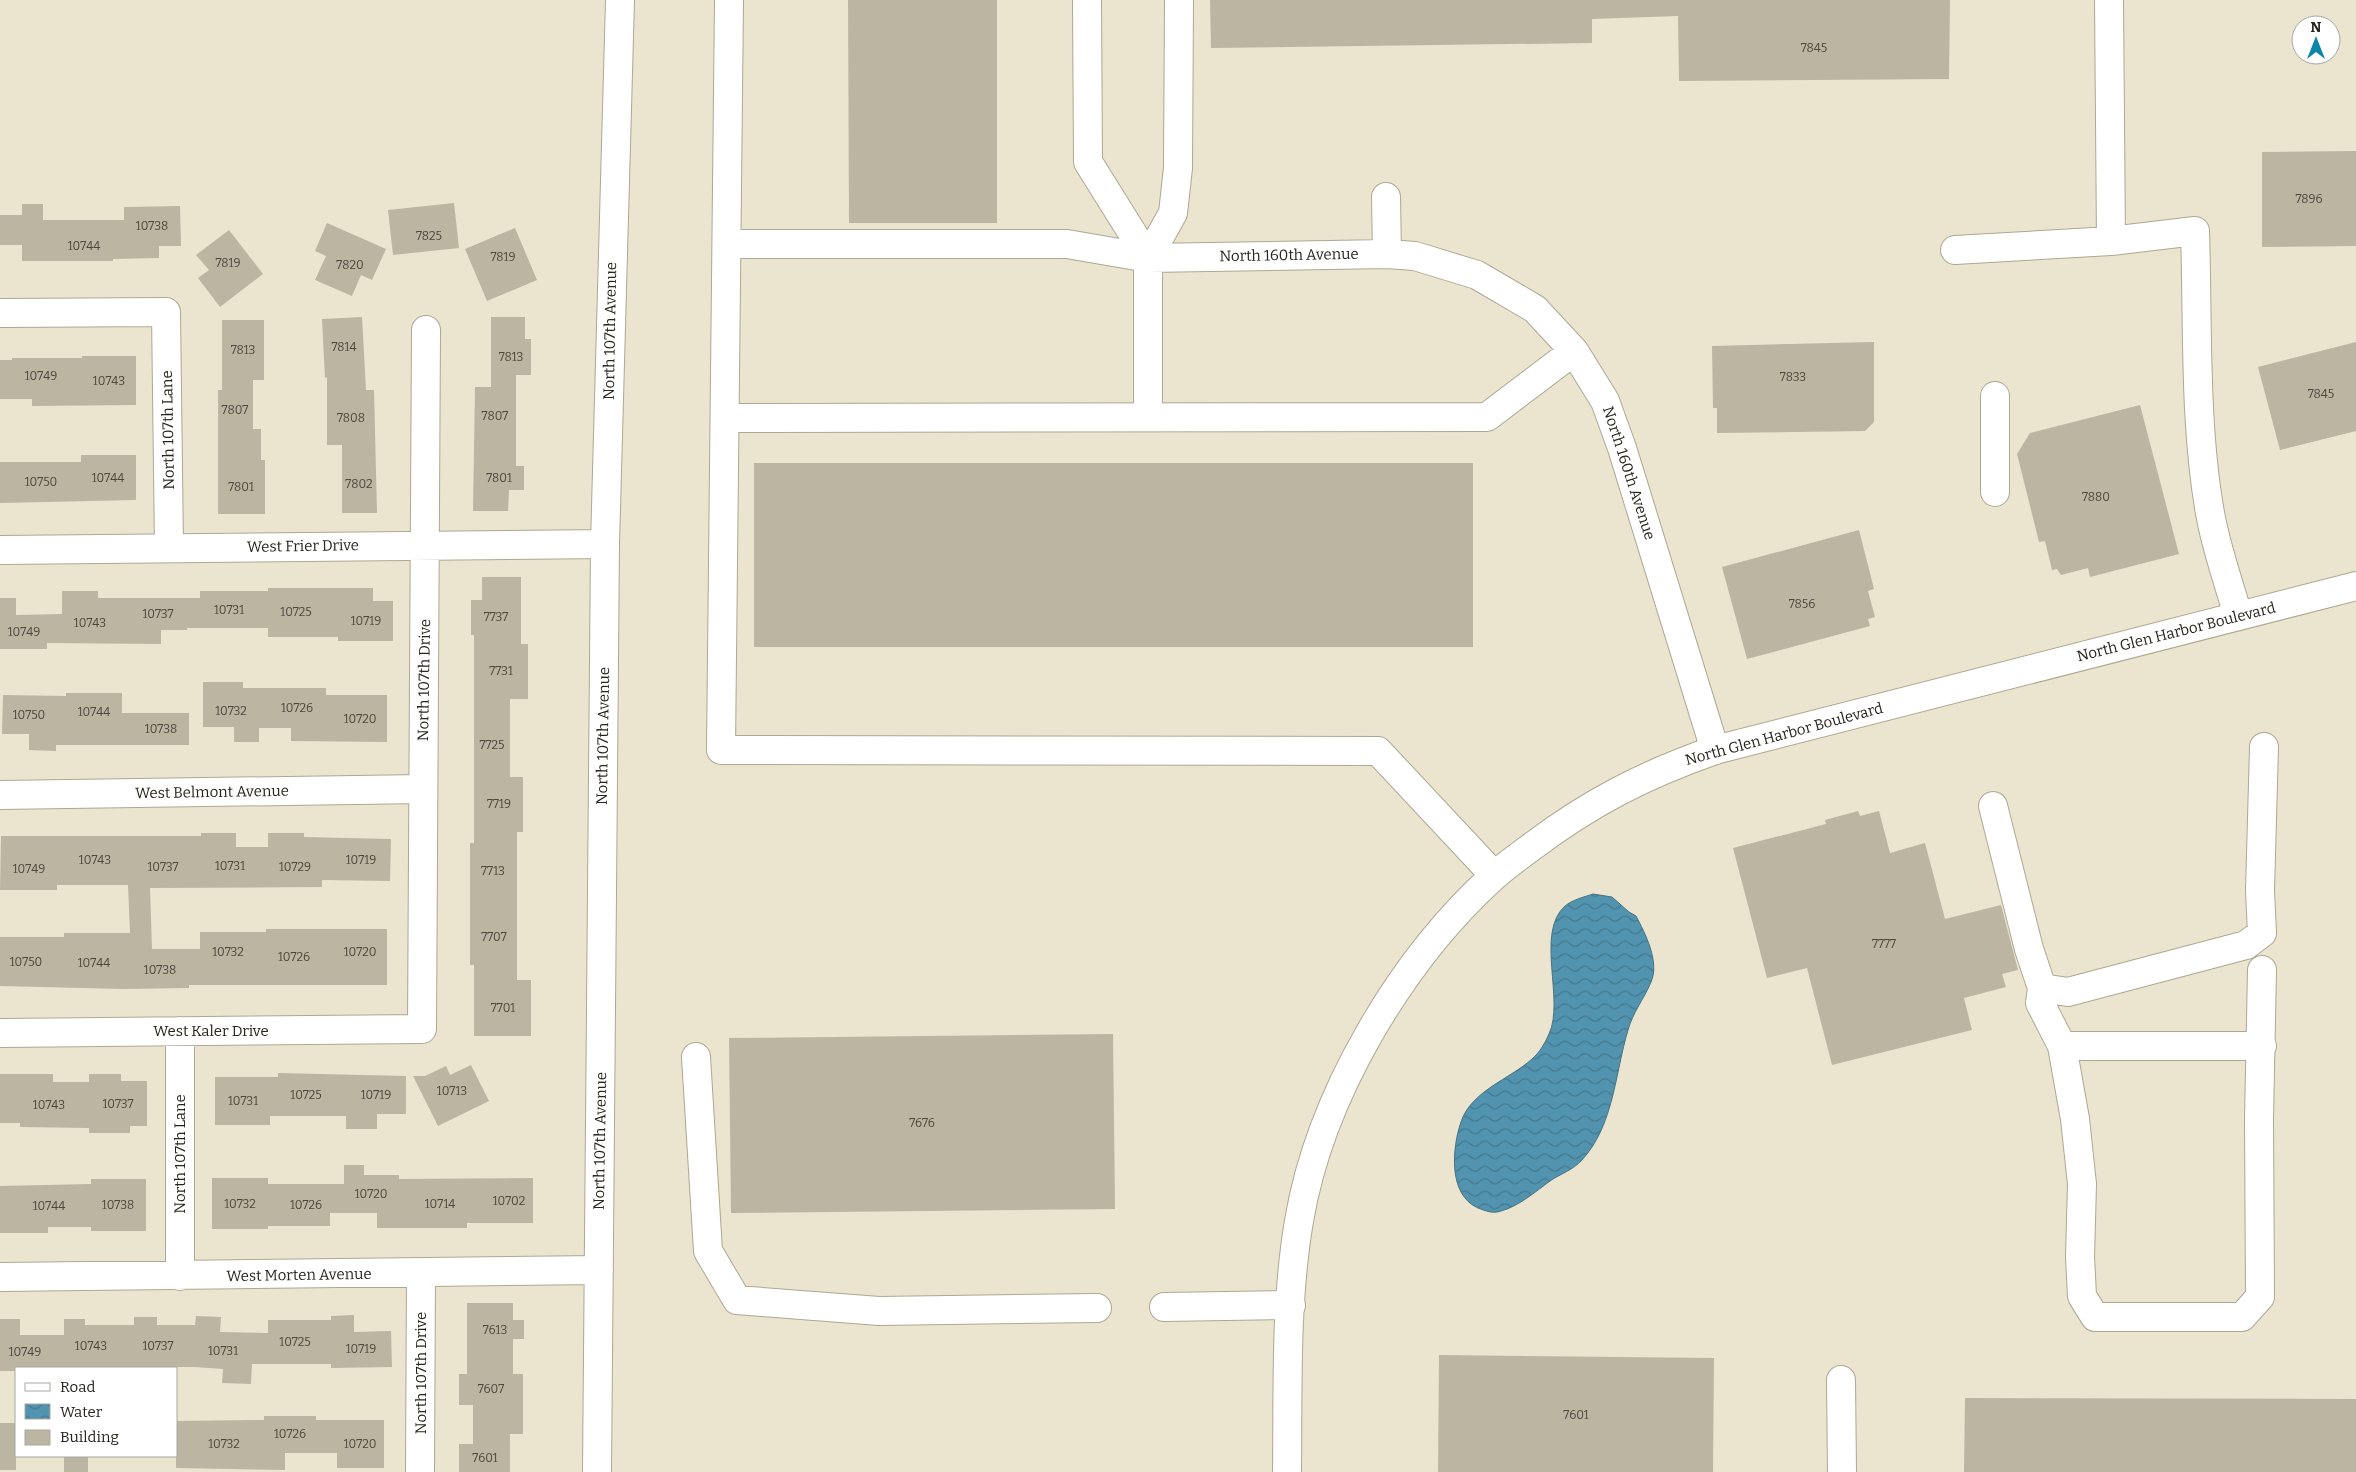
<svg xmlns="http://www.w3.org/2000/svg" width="2356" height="1472" font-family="Bitter,serif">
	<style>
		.water { fill: url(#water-waves); stroke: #457283 }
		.building { fill: #bcb5a1 }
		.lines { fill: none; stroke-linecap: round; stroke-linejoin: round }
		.minor-casing { stroke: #aea793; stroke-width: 30 }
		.major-casing { stroke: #aea793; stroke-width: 30 }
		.minor { stroke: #fff; stroke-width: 28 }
		.major { stroke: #fff; stroke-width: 28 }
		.labels { text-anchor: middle; stroke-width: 4.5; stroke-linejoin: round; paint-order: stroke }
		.number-label { font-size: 12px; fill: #4c483d }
		.street-label { font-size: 15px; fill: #26241c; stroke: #fff }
	</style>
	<defs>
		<pattern id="water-waves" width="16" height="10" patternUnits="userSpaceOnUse" patternTransform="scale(1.25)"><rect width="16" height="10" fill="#5294af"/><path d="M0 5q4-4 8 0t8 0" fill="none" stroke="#44798e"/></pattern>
	</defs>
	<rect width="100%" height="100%" fill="#ebe4cf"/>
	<path class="water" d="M1593,894L1612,897L1629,912L1636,916C1645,933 1660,962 1651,982C1644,999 1633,1012 1628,1030C1615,1073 1614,1125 1582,1160C1573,1170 1560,1174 1550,1181C1535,1192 1519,1206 1501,1211C1493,1214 1486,1211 1478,1208C1448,1195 1452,1148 1461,1122C1471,1091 1510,1079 1532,1059C1540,1052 1545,1043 1549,1034C1565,1000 1535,933 1565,906C1572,900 1584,897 1593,894Z"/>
	<path class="building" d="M848,0H997V223H849Z
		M1210,0H1950L1949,79L1679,81L1678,16L1592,19V43L1211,48Z
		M2356,151V246L2262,247V152Z
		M454,203L459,248L393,255L388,210Z
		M22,204H43V220H124V207L180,206L181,246H159V258L113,259V261H22V245H0V215H22Z
		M327,223L386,249L372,280L361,275L352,296L315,280L326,256L315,251Z
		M515,228L537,280L487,301L465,249Z
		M229,230L263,274L220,307L198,278L209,270L196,255Z
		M362,317L366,390H374L377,513H342V445H327V377L325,378L322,319Z
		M491,317H525V339H531V375H516V466H524V490H509L508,511H473L475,387H491Z
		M222,320H264V380H253V429H261V460H265V514H218V390H222Z
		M1874,342V422L1865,431L1717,433V408H1713L1712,346Z
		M2356,342V431L2280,450L2258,367Z
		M82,356H136V405L32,406V399H0V360H12V358H82Z
		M2140,405L2179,554L2090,577L2088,568L2061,575L2057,569L2052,570L2045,541L2039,542L2017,454L2030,433Z
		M81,455H136V500L0,503V462H81Z
		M754,463H1473V647H754Z
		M1859,530L1874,589L1868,591L1875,617L1868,619L1870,626L1747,659L1722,567Z
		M482,577H521V644H528V699H510V777H523V832H517V980H531V1036H474V965H470V843H474V635H471V600H482Z
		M268,588H373V601H393V641H338V637H268V628H187V630H161V644L47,643V649H0V598H16V615L62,614V591H98V598H200V591H268Z
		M203,682H243V688H326V695H387V742L291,741V728H259V742H234V727H203Z
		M66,693H122V713H189V745H56V751L29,750V734H2L3,695L66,696Z
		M1858,811L1860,816L1879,811L1890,853L1925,843L1945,919L2001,905L2018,970L2002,974L2006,987L1964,998L1972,1030L1832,1065L1807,968L1767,978L1733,848L1826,824L1825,820Z
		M201,833H236V847H268V833H304V837L391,839L390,881L322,880V887L150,888L152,949H200V932H266V929H387V985H189V988L124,989L0,986V937H64V933H130L128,885H57V890H0L1,836H201Z
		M1113,1034L1115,1209L731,1213L729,1038Z
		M471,1065L489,1101L438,1126L413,1076H425L446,1066L450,1075Z
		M278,1073L406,1076V1114H377V1129H346V1116H270V1125H215V1077H278Z
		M0,1074H53V1082H89V1074H121V1081H147V1126H130V1133H89V1128L20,1127V1123H0Z
		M344,1165H364V1175H399V1179L533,1178V1223H467V1228H377V1213H330V1226H268V1229H212V1178H268V1184H344Z
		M91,1179H146V1231H91V1227H48V1233H0V1186L91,1184Z
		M467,1303H513V1320H524V1339H513V1374H523V1434H510V1472H459V1444H473V1405H459V1374H467Z
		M354,1315V1332L391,1331L392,1367L331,1368V1364H252L251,1384L222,1383L223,1369L194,1367H50L16,1368V1371H0V1319H20V1335H64V1319H85V1325H134V1317H157V1325H195L196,1316L221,1317L220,1332L268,1333V1320H331V1316Z
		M1439,1355L1714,1358L1713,1472H1438Z
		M1965,1398L2356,1399V1472H1964Z
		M264,1416H316V1420H384V1468H337V1453H285V1470L176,1468V1421L264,1420Z
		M0,1423H16V1470H0Z
		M64,1456H88V1472H64Z"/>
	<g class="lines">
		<defs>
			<path id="minor" d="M729,0L721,750L1378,751L1494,875
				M1087,0L1088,162L1148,258
				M2109,0L2111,241
				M1386,197L1387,254
				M727,244H1067L1148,258L1387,254L1415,256L1477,275L1535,309L1574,351L1605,401L1622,448L1715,750
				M1955,250L2111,241L2195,231C2198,323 2194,423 2210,513C2216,548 2229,583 2238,616
				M0,313L166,312L169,547
				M1148,417V258L1173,213L1178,168L1179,0
				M725,418L1487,417L1574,351
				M1995,492V396
				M0,550L605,544
				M0,795L423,789
				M1993,806L2029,949L2042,988L2068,992L2246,945L2262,933L2260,891L2264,747
				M2042,988L2040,1003L2062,1046
				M180,1031V1276
				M0,1033L422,1029L426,330
				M2262,1046H2062L2075,1119L2082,1184L2080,1257L2082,1296L2095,1317H2242L2260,1297L2259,1119L2262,970
				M696,1057L708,1251L737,1300L879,1311L1097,1308
				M0,1277L599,1270
				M1164,1307L1291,1305
				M1841,1380L1842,1472
				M420,1472L421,1273
				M597,1472L605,544L620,0"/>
			<path id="major" d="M1287,1472C1288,1389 1285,1303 1299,1221C1320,1096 1401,960 1494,876C1505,866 1518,857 1530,848C1591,802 1644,775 1715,750L2356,586"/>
		</defs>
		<use href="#minor" class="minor-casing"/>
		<use href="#major" class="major-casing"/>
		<use href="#minor" class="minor"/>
		<use href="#major" class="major"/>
	</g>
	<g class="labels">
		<g class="number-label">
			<text x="1814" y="52">7845</text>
			<text x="2309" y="203">7896</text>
			<text x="152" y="230">10738</text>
			<text x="429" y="240">7825</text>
			<text x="84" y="250">10744</text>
			<text x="503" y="261">7819</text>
			<text x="228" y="267">7819</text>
			<text x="350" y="269">7820</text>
			<text x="344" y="351">7814</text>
			<text x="243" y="354">7813</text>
			<text x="511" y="361">7813</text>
			<text x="41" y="380">10749</text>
			<text x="1793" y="381">7833</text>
			<text x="109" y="385">10743</text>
			<text x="2321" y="398">7845</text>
			<text x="235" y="414">7807</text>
			<text x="495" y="420">7807</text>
			<text x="351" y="422">7808</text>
			<text x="108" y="482">10744</text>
			<text x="499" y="482">7801</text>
			<text x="41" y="486">10750</text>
			<text x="359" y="488">7802</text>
			<text x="241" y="491">7801</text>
			<text x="2096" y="501">7880</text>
			<text x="1802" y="608">7856</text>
			<text x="229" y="614">10731</text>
			<text x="296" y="616">10725</text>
			<text x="158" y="618">10737</text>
			<text x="496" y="621">7737</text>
			<text x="366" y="625">10719</text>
			<text x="90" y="627">10743</text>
			<text x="24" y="636">10749</text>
			<text x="501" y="675">7731</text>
			<text x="297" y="712">10726</text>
			<text x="231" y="715">10732</text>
			<text x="94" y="716">10744</text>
			<text x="29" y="719">10750</text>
			<text x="360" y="723">10720</text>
			<text x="161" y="733">10738</text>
			<text x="492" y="749">7725</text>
			<text x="499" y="808">7719</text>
			<text x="95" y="864">10743</text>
			<text x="361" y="864">10719</text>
			<text x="230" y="870">10731</text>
			<text x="163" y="871">10737</text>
			<text x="295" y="871">10729</text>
			<text x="29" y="873">10749</text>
			<text x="493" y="875">7713</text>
			<text x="494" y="941">7707</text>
			<text x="1884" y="948">7777</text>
			<text x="228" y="956">10732</text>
			<text x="360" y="956">10720</text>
			<text x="294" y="961">10726</text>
			<text x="26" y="966">10750</text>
			<text x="94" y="967">10744</text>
			<text x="160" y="974">10738</text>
			<text x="503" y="1012">7701</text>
			<text x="452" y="1095">10713</text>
			<text x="306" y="1099">10725</text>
			<text x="376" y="1099">10719</text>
			<text x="243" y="1105">10731</text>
			<text x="118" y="1108">10737</text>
			<text x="49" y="1109">10743</text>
			<text x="922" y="1127">7676</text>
			<text x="371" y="1198">10720</text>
			<text x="509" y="1205">10702</text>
			<text x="240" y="1208">10732</text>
			<text x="440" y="1208">10714</text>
			<text x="118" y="1209">10738</text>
			<text x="306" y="1209">10726</text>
			<text x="49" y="1210">10744</text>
			<text x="495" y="1334">7613</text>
			<text x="295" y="1346">10725</text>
			<text x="91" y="1350">10743</text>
			<text x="158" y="1350">10737</text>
			<text x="361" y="1353">10719</text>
			<text x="223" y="1355">10731</text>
			<text x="25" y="1356">10749</text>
			<text x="491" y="1393">7607</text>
			<text x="1576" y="1419">7601</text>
			<text x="290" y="1438">10726</text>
			<text x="224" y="1448">10732</text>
			<text x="360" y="1448">10720</text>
			<text x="485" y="1462">7601</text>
		</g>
		<g class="street-label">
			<text transform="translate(1289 255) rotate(-1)" y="5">North 160th Avenue</text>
			<text transform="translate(610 331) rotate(-89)" y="5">North 107th Avenue</text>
			<text transform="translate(168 430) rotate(-91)" y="5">North 107th Lane</text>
			<text transform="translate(1629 473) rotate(72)" y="5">North 160th Avenue</text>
			<text transform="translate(303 546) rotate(-1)" y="5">West Frier Drive</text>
			<text transform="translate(2176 632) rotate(-14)" y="5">North Glen Harbor Boulevard</text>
			<text transform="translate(424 680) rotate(-89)" y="5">North 107th Drive</text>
			<text transform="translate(1784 734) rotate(-15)" y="5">North Glen Harbor Boulevard</text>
			<text transform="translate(603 736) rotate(-89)" y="5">North 107th Avenue</text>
			<text transform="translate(212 792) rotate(-1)" y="5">West Belmont Avenue</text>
			<text x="211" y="1036">West Kaler Drive</text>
			<text transform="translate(600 1141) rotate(-89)" y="5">North 107th Avenue</text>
			<text transform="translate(180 1154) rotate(-90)" y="5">North 107th Lane</text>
			<text transform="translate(299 1275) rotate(-1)" y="5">West Morten Avenue</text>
			<text transform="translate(421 1373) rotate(-90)" y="5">North 107th Drive</text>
		</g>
	</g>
	<rect x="15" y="1367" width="162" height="90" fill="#ffffff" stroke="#a8a7a4"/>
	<rect x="25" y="1383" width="25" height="8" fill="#ffffff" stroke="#a8a7a4"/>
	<text x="60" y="1392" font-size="15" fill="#26241c">Road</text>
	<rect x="25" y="1404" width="25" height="15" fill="url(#water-waves)" stroke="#a8a7a4"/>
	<text x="60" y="1417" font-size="15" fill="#26241c">Water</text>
	<rect x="25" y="1430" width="25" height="15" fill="#bcb5a1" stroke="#a8a7a4"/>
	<text x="60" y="1442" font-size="15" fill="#26241c">Building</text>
	<g transform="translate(2316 40)"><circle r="24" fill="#ffffff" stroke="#a8a7a4"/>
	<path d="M0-4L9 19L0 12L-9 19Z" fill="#0c85aa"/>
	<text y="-8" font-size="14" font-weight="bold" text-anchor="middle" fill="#26241c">N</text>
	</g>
</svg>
